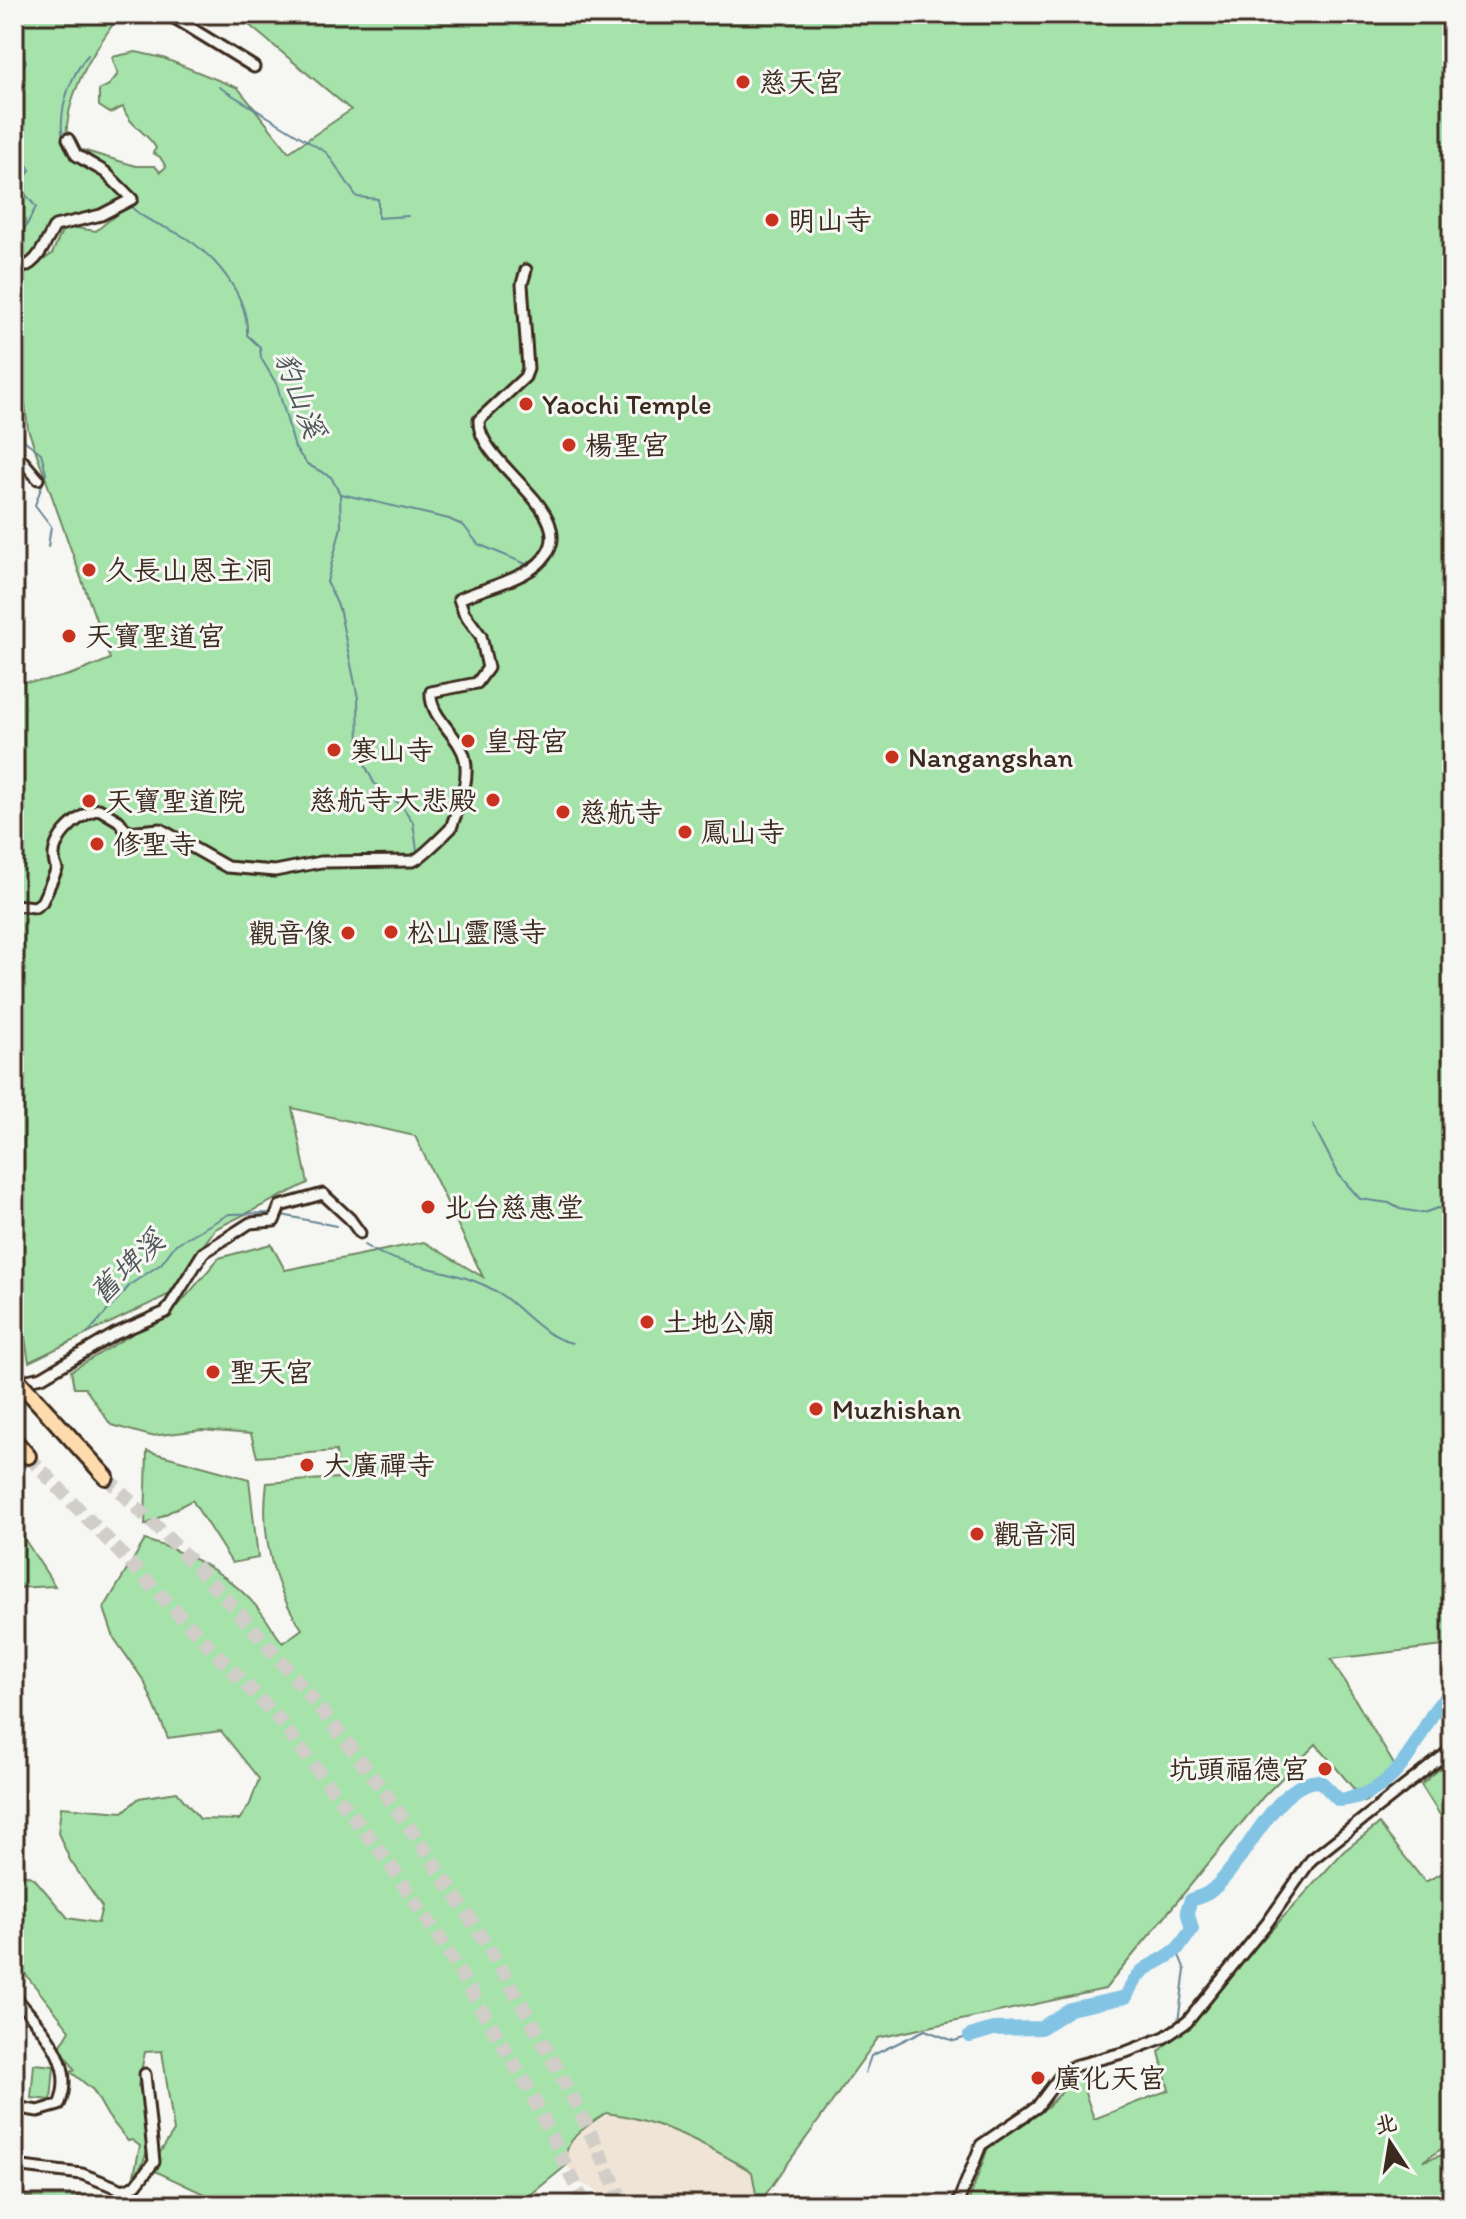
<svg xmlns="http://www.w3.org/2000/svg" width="1466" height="2219" font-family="Itim,'LXGW WenKai TC',sans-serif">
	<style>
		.built { fill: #efe4d5 }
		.green { fill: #a5e3aa; stroke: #708664; stroke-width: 2 }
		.water { fill: #83c4e4; stroke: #668695; stroke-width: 2 }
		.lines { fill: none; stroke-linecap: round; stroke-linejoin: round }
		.stream { stroke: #668695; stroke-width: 2 }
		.river { stroke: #83c4e4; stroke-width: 14 }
		.trunk-tunnel { stroke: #d1cdc8; stroke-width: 14; stroke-dasharray: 14 7; stroke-linecap: butt }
		.minor-casing { stroke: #3b2a1e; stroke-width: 15 }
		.trunk-casing { stroke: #3b2a1e; stroke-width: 20 }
		.minor { stroke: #f6f6f2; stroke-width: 9 }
		.trunk { stroke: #fedbac; stroke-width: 14 }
		.trunk-bridge-casing { stroke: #3b2a1e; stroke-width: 20; stroke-linecap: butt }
		.trunk-bridge { stroke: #fedbac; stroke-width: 14 }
		.poi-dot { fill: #c8321e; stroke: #f6f6f2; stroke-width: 3 }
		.labels { text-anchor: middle; stroke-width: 6; stroke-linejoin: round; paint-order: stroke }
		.poi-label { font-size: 28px; fill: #3b2a1e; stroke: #f6f6f2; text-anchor: start }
		.water-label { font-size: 30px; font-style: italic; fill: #515859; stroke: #f6f6f2 }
	</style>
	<rect width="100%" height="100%" fill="#f6f6f2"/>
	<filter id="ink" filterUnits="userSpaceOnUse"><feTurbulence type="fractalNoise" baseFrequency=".0125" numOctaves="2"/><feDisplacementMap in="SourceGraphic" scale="16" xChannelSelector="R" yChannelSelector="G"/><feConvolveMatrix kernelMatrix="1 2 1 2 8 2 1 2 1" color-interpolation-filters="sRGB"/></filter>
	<g filter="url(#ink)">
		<path class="built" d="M611,2113L644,2118L672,2129L752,2172L757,2205H614L592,2188L579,2183L567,2165L566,2149L589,2125Z"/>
		<path class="green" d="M14,14H120C90,57 61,99 67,153L112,183L125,197L101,215L59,219L48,226L42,248L21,264L14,263Z
			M236,14H1452V1645L1331,1659L1399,1773L1365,1802L1316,1744L1263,1797L1105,1989L878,2038L758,2205L752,2172C706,2144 659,2119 606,2113C589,2124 559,2142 567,2165L518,2205H227L155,2171L157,2157L174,2131L162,2051L145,2052L138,2086C154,2107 154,2157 134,2175L140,2146L132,2140L128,2141L108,2116L93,2090L71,2072L75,2070L60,2047L70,2030L14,1960V1851L23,1874L34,1878L68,1918L98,1923L102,1907L70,1860L58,1833L61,1807L123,1812L139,1798L177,1792L200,1819L239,1820L250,1804L259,1779L221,1731L168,1738L144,1681L114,1638L104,1608L145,1540C190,1553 231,1574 261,1612C269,1622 275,1634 283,1643L302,1629C273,1587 260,1534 267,1483L338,1478L336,1451L257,1457L251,1434L202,1430L151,1436L111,1425L85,1388H74L71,1371L178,1306L219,1258L271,1244L285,1270L424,1242L483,1277L415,1136L292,1108L308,1183L215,1229L168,1295L29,1362L14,1275V680C47,686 80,672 110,659L28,429L17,338L18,277L52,254L64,226L96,231L129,204L132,194L111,169L82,150L136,166H155L160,172L166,167L160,157L153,153L156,148C146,131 129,126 123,107L110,113L99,106V90L109,85L118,74L112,57L136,52L163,58L238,88L289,152L351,110Z
			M147,1451L249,1479L258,1558L232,1563L192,1500L145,1525Z
			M14,1523L55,1586L14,1588Z
			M1452,1758V1834L1421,1785Z
			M1379,1824L1425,1882L1452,1868V2142L1423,2161L1452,2152V2205L1289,2202L1294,2205H967L988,2148L1047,2107L1079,2075L1094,2119L1169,2090L1159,2052L1344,1851Z
			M34,2064L54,2066L51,2100L31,2098Z
			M83,2196L86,2205H14V2197Z"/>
		<path class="water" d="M14,42L24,48L22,55L26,61C24,68 20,72 17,77C9,98 18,152 30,170L25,179L26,188L18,190L14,187Z"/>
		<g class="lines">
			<path class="stream" d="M88,55C66,80 49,134 75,161C83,169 98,174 108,181
				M219,87L327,153L357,197L378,199V218L408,216
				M128,203C143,222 167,226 186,238C217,258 249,297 247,335L260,347L261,358L277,385L295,448L307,464L331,477L340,494L341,527L327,582L339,608L358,698L359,753L374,783L402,806L413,822L417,850
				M14,237L25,228L36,207L20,188
				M14,409L25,441L41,453L44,464L46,474L35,505L51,526L48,547
				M341,494L449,519L464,526L478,544L526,564
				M1313,1125L1339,1175L1360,1199L1389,1203L1400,1209L1423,1213L1438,1208L1452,1213
				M282,1215L336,1226
				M364,1245C400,1268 447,1267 486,1286C519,1301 536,1335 572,1343
				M87,1334L131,1284L161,1264L176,1244L229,1214L272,1213
				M1446,1599L1452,1600
				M1177,1950L1185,1970L1178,2022
				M865,2073L871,2056L925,2030L954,2041L970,2036"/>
			<path class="river" d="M970,2036L993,2029L1041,2028L1070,2009L1126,1997C1142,1960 1150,1971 1176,1950C1182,1945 1187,1936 1192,1929L1187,1911L1191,1900C1196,1898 1203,1896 1208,1893C1242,1871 1274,1780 1320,1781L1339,1800C1417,1793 1422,1702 1452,1696"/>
			<path class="trunk-tunnel" d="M28,1456L276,1716L389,1863L440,1939L529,2089L585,2205
				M106,1477C139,1510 173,1542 205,1576C377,1759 521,1975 624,2205"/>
			<defs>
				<path id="minor" d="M168,14L254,67
					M14,268C37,270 45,242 55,226L101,215L132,199L105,172L76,155L68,139
					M14,451L38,479
					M14,905L35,907L42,902L57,869C44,843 76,815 99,809L119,821L127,832L160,829L227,867L275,871L321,862L413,861C420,859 444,835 451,828C458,807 470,782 465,759C460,735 429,718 431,692L477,683L488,668L481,636L464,613L459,599C481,589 513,582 533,568C598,519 476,467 479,420L525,377L528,369L522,284L526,270
					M17,1382L42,1377L115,1334L166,1312L203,1253L250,1223L274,1221L280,1206L323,1194L350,1219L360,1233
					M14,1995C39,2028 78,2061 59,2105L38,2111L14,2107
					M14,2166L82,2174L123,2190L136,2185L154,2162L145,2074
					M957,2205L981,2145L1037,2107L1061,2075L1074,2066L1126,2052L1165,2037L1187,2022L1268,1922L1311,1860L1452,1749"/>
				<path id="trunk" d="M67,1434L106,1477
					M14,1440L28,1456"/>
			</defs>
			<use href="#minor" class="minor-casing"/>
			<use href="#trunk" class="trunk-casing"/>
			<use href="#minor" class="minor"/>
			<use href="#trunk" class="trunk"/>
			<defs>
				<path id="trunk-bridge" d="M14,1376L67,1434"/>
			</defs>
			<use href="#trunk-bridge" class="trunk-bridge-casing"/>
			<use href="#trunk-bridge" class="trunk-bridge"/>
		</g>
	</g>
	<g class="poi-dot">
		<circle cx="743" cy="82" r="8"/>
		<circle cx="772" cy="220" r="8"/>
		<circle cx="526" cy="404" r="8"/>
		<circle cx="569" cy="445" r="8"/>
		<circle cx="89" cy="570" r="8"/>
		<circle cx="69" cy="636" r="8"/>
		<circle cx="468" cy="741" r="8"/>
		<circle cx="334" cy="750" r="8"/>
		<circle cx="892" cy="757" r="8"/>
		<circle cx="493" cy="800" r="8"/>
		<circle cx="89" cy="801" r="8"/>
		<circle cx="563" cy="812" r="8"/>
		<circle cx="685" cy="832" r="8"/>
		<circle cx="97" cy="844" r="8"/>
		<circle cx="391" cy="932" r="8"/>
		<circle cx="348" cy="933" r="8"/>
		<circle cx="428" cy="1207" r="8"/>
		<circle cx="647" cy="1322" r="8"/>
		<circle cx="213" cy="1372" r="8"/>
		<circle cx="816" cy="1409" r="8"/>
		<circle cx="307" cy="1465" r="8"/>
		<circle cx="977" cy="1534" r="8"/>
		<circle cx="1325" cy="1769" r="8"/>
		<circle cx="1038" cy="2078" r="8"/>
	</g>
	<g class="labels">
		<g class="poi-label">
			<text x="759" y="92">慈天宮</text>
			<text x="788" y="230">明山寺</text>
			<text x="542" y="414">Yaochi Temple</text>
			<text x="585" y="455">楊聖宮</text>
			<text x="105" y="580">久長山恩主洞</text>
			<text x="85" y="646">天寶聖道宮</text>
			<text x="484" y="751">皇母宮</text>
			<text x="350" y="760">寒山寺</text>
			<text x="908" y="767">Nangangshan</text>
			<text x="477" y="810" text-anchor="end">慈航寺大悲殿</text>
			<text x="105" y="811">天寶聖道院</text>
			<text x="579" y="822">慈航寺</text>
			<text x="701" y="842">鳳山寺</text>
			<text x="113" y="854">修聖寺</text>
			<text x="407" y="942">松山靈隱寺</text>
			<text x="332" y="943" text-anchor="end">觀音像</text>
			<text x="444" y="1217">北台慈惠堂</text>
			<text x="663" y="1332">土地公廟</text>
			<text x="229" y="1382">聖天宮</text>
			<text x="832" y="1419">Muzhishan</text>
			<text x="323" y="1475">大廣禪寺</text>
			<text x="993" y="1544">觀音洞</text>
			<text x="1309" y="1779" text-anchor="end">坑頭福德宮</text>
			<text x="1054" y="2088">廣化天宮</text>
		</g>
		<g class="water-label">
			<text transform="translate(300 395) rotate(69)" y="10">豹山溪</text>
			<text transform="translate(127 1267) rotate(-44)" y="10">舊埤溪</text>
		</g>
	</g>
	<rect width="1466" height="2219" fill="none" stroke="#f6f6f2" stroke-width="48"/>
	<rect x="24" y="24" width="1418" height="2171" fill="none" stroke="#3b2a1e" stroke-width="3" filter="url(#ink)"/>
	<g transform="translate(1390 2143) rotate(348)" stroke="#f6f6f2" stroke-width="6" paint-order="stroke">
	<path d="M0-6L14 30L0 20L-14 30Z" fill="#3b2a1e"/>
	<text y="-12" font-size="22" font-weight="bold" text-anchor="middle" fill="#3b2a1e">北</text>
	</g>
</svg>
